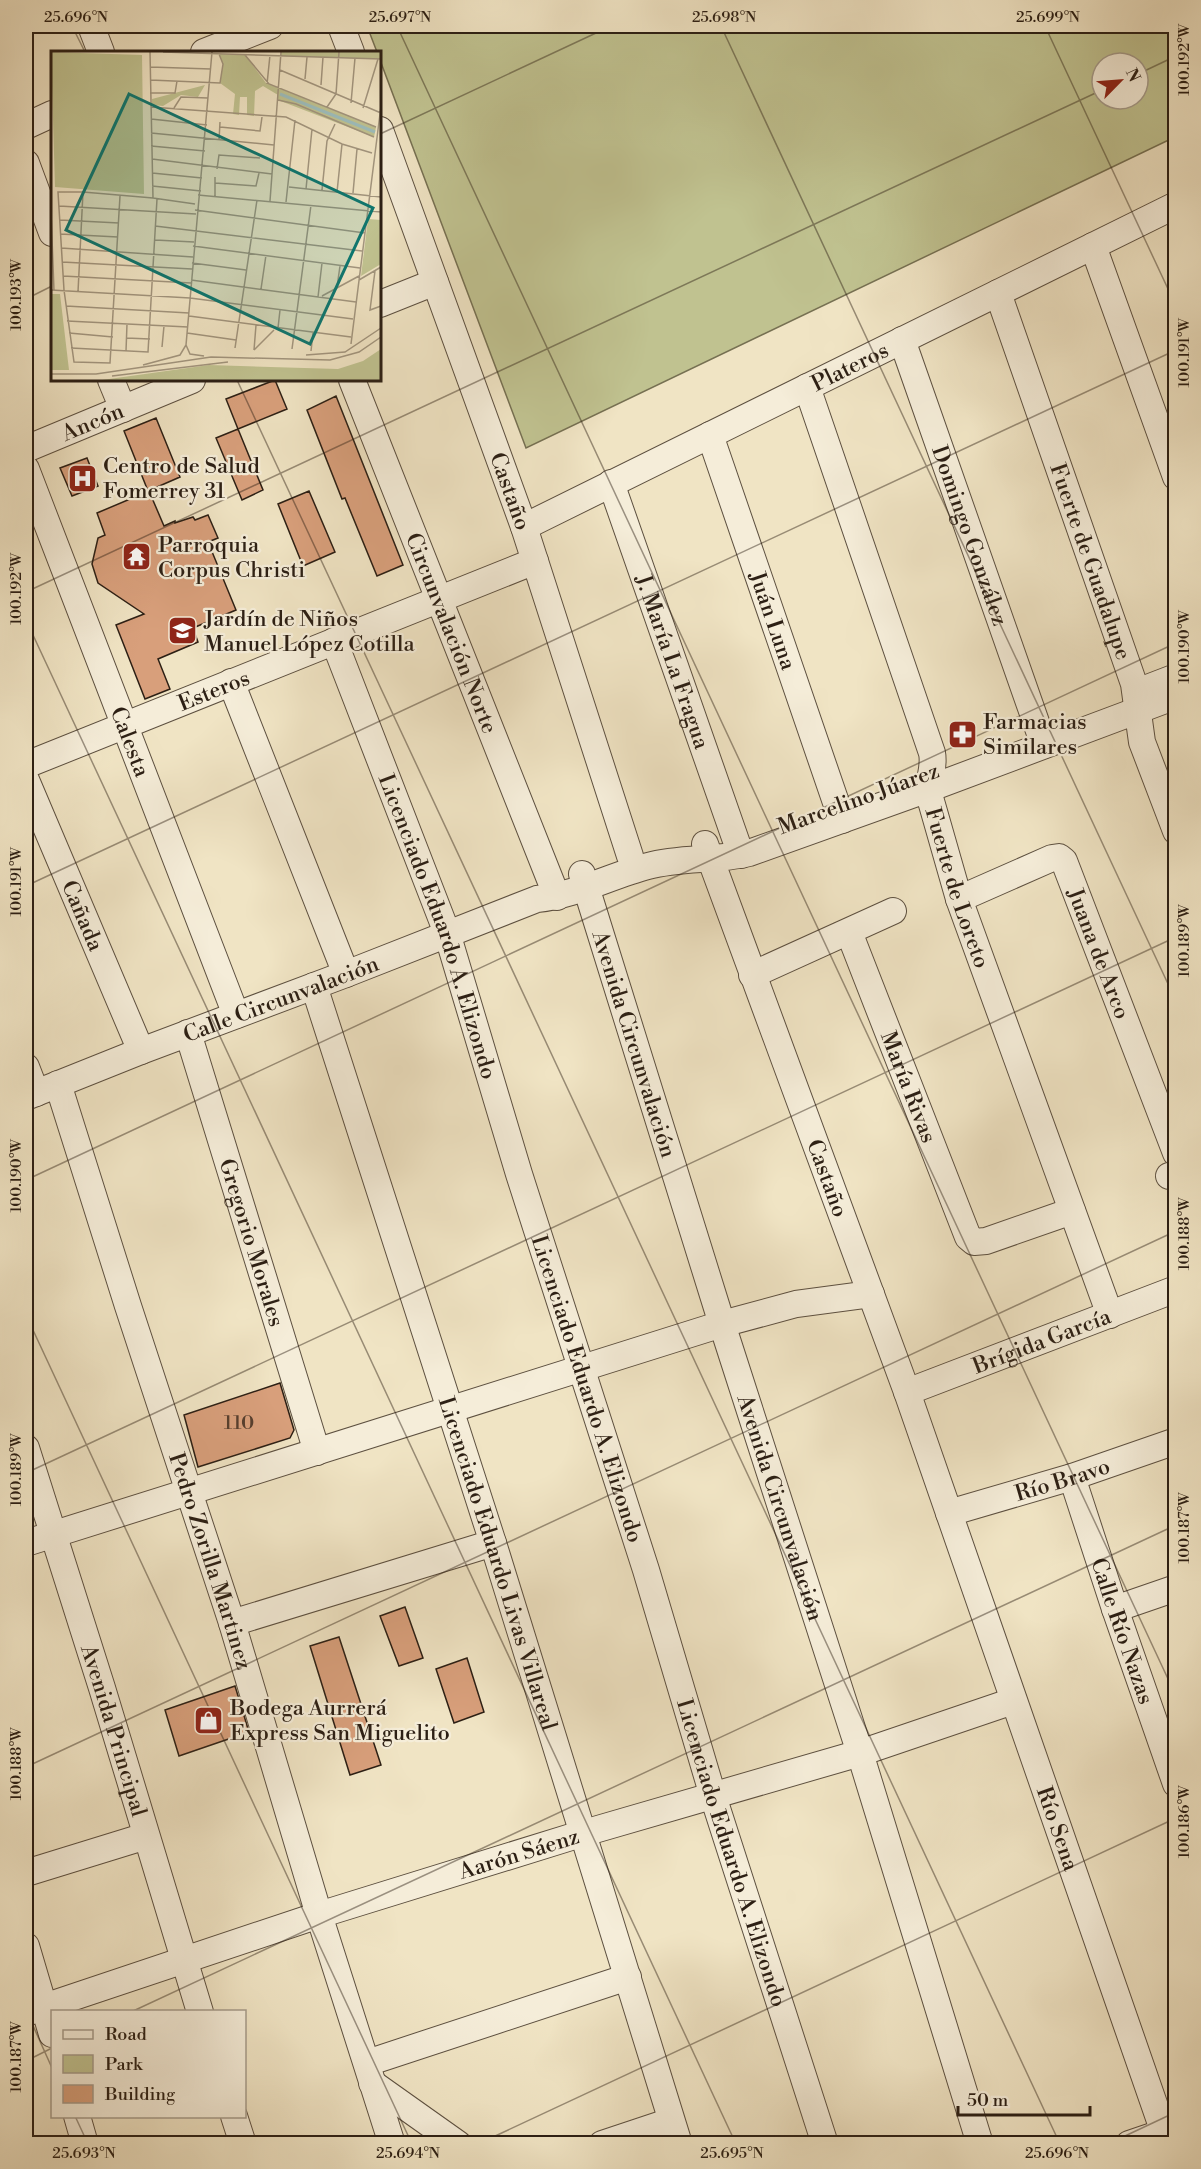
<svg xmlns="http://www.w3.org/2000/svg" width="1201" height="2169" font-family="'Libre Bodoni',serif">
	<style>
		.green { fill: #c0c290; stroke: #767052; stroke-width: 1.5; fill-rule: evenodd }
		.building { fill: #d89f7b; stroke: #2c1f14; stroke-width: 1.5 }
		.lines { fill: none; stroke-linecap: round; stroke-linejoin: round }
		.minor-casing { stroke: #5d5040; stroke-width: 28 }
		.minor { stroke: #f5edd9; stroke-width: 26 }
		.ticks { fill: none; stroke: #2c1f14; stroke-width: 1.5; stroke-opacity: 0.45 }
		.labels { text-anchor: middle; stroke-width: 4.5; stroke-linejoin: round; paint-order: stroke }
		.number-label { font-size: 20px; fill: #573f2e }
		.street-label { font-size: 22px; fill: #2c1f14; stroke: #f5edd9 }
		.poi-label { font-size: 22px; fill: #2c1f14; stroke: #f5edd9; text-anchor: start }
		.inset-river { fill: none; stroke: #9dbdbc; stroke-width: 3 }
		.inset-road { fill: none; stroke: #a2957e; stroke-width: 1.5 }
		.view { fill: #0f766e; fill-opacity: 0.15; stroke: #0f766e; stroke-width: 3 }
		.inset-edge { fill: none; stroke: #2c1f14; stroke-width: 3 }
		.neatline { fill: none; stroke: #2c1f14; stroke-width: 2 }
		.ticks-label { font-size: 15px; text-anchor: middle; fill: #2c1f14 }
	</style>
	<rect width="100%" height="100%" fill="#f0e4c4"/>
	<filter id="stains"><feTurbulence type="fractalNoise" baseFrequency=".00333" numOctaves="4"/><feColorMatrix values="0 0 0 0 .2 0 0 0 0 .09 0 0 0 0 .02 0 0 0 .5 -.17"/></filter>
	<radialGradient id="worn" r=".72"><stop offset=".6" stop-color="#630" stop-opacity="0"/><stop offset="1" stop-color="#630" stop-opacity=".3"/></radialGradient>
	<path class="green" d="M367,26H1175V137L526,448L380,60V52H377ZM1102,63H1138V99H1102Z"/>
	<path class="building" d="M275,380L287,409L238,429L226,399Z
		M336,396L403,565L377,576L345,498L342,499L307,410Z
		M156,418L180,477L148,491L124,431Z
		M238,429L263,490L242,500L216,438Z
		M87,458L98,486L72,496L60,468Z
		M149,491L164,526L175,521V523L193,517L195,520L208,515L218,538L208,542L236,610L193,628L198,642L158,659L170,689L145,699L116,625L144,614L98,583L92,564L98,538L105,535L97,513Z
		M309,491L335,552L303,566L278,504Z
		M280,1383L294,1430L290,1438L198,1467L184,1415Z
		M405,1607L423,1658L399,1666L380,1616Z
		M339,1637L381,1765L350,1775L310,1646Z
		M467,1658L484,1712L454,1723L436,1669Z
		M235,1686L249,1732L179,1756L165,1710Z"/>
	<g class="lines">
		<defs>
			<g id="minor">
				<path d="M91,26L101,52"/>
				<path d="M341,26L351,52"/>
				<path d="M204,52L270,26"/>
				<path d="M26,126L52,114"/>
				<path id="s1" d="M380,130L524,527L630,856"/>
				<path d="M26,163L52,233"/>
				<path d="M1093,246L1176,477"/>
				<path id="s2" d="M998,293L1134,684L1142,742L1176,831"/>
				<path d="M380,304L435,282"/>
				<path id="s3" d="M902,340L1044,745"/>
				<path d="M111,380L123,409"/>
				<path id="s4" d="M352,380L557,897"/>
				<path id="s5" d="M807,387L932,753C935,768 928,780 929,794L959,899L1110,1315"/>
				<path id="s6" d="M710,435L842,820"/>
				<path id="s7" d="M26,449L192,380"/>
				<path id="s8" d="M26,469L236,1015"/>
				<path id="s9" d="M611,483L741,855"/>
				<path id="s10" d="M524,527L1176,205"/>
				<path id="s11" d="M334,641L447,933L519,1174L646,1570L713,1796L825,2144"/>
				<path d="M231,682L346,974"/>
				<path d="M1137,692L1176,677"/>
				<path id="s12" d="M26,765L535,561"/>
				<path id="s13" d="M26,780L141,1051"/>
				<path id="s14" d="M705,844L907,1392L1168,2144"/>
				<path id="s15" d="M582,874L722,1324L860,1753L980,2144"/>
				<path id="s16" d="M959,899L1052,858L1059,857L1064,861L1176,1153"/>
				<path id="s17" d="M849,932L968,1237L974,1242L986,1241L1072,1211"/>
				<path d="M752,975L893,911"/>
				<path id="s18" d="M314,986L493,1543L679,2144"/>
				<path id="s19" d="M188,1033L317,1452"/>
				<path d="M26,1067L36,1093"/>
				<path id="s20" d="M58,1084L128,1306L232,1623L319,1915L392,2144"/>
				<path id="s21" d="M26,1097L141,1051L346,974L537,899C576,895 610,876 648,866C681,857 716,861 749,853L928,789L1176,696"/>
				<path d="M1169,1176L1176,1174"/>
				<path id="s22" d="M907,1392L1176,1289"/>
				<path id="s23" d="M26,1448L102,1688L200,2012"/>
				<path id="s24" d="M1072,1477L1115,1609L1176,1784"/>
				<path id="s25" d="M949,1513L1072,1477L1176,1441"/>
				<path d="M26,1543L722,1324L796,1304L871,1294"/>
				<path d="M1115,1609L1176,1588"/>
				<path d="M232,1623L493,1543"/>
				<path d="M26,1873L146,1836"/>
				<path d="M26,1946L52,2034"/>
				<path id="s26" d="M26,2013L319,1915L584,1833L860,1753L1013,1701"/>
				<path d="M367,2063L628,1977"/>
				<path d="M372,2083L458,2144"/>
				<path d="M77,2116L85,2144"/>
				<path d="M234,2116L243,2144"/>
				<path d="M602,2144L671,2121"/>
				<path d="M1129,2144L1176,2128"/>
			</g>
		</defs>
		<use href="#minor" class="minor-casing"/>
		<use href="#minor" class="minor"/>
	</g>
	<path class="ticks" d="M72,26L85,52M397,26L1176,1696M721,26L1176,1001M1045,26L1176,306M1138,74L1176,56M380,134L611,26M26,299L52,286M237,380L1060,2144M26,592L1102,90M26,620L736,2144M26,886L1176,350M26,1180L1176,643M26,1315L412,2144M26,1473L1176,937M26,1767L1176,1231M26,2010L52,2068M131,2012L1176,1525M26,2061L52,2048M75,2116L88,2144M478,2144L1176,1818M1108,2144L1176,2112"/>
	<defs>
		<symbol id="hospital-square" viewBox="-11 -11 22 22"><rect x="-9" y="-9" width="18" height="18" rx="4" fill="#8f2418" stroke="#f5edd9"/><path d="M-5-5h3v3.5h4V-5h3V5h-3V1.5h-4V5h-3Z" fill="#fff"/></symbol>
		<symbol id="temple-square" viewBox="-11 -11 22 22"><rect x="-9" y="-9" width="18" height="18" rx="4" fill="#8f2418" stroke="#f5edd9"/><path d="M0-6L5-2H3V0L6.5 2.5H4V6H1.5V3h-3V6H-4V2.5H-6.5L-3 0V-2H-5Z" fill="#fff"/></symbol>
		<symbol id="school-square" viewBox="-11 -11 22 22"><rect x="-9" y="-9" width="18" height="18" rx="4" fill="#8f2418" stroke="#f5edd9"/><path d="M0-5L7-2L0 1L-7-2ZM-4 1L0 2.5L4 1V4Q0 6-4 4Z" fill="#fff"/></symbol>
		<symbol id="pharmacy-square" viewBox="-11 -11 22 22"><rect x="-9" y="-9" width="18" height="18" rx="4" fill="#8f2418" stroke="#f5edd9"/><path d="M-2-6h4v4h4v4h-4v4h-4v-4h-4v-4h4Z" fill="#fff"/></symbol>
		<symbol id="shop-square" viewBox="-11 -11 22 22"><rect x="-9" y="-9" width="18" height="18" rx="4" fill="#8f2418" stroke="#f5edd9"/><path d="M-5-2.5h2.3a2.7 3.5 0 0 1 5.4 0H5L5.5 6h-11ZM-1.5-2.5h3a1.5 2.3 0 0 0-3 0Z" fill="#fff"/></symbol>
	</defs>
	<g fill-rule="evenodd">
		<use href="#hospital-square" x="66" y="462" width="33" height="33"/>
		<use href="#temple-square" x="120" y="540" width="33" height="33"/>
		<use href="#school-square" x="166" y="614" width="33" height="33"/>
		<use href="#pharmacy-square" x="946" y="718" width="33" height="33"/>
		<use href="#shop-square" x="192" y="1704" width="33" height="33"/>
	</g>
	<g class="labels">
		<g class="number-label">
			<text x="239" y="1429">110</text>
		</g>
		<g class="street-label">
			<text dy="8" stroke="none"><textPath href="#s10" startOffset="363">Plateros</textPath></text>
			<text dy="8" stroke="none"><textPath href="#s7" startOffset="72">Ancón</textPath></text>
			<text dy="8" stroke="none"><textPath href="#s1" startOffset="384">Castaño</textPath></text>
			<text dy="8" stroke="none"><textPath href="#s3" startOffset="207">Domingo González</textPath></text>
			<text dy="8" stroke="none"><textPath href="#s2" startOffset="284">Fuerte de Guadalupe</textPath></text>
			<text dy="8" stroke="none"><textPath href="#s6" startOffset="196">Juán Luna</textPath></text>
			<text dy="8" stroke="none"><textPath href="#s4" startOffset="272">Circunvalación Norte</textPath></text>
			<text dy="8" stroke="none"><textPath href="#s9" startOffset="189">J. María La Fragua</textPath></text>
			<text dy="8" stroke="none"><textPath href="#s12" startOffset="202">Esteros</textPath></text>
			<text dy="8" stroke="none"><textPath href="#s8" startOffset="292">Calesta</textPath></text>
			<text transform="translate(858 798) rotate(-20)" y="8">Marcelino Júarez</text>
			<text dy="8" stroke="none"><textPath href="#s5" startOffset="526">Fuerte de Loreto</textPath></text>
			<text dy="8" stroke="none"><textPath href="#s13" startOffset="147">Cañada</textPath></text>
			<text dy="8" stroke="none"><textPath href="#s11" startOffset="304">Licenciado Eduardo A. Elizondo</textPath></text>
			<text dy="8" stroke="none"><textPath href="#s16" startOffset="214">Juana de Arco</textPath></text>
			<text dy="8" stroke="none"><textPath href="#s21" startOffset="273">Calle Circunvalación</textPath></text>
			<text dy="8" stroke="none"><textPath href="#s15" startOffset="178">Avenida Circunvalación</textPath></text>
			<text dy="8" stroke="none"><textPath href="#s17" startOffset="166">María Rivas</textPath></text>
			<text dy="8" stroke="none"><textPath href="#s14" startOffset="356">Castaño</textPath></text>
			<text dy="8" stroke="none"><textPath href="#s19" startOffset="219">Gregorio Morales</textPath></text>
			<text dy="8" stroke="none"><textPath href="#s22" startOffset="144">Brígida García</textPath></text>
			<text dy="8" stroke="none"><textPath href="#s11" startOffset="790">Licenciado Eduardo A. Elizondo</textPath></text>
			<text dy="8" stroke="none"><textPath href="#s25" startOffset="118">Río Bravo</textPath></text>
			<text dy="8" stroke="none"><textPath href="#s15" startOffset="664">Avenida Circunvalación</textPath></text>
			<text dy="8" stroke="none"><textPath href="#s20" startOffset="501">Pedro Zorilla Martinez</textPath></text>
			<text dy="8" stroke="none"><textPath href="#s18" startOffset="606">Licenciado Eduardo Livas Villareal</textPath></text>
			<text dy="8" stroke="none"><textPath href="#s24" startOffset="162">Calle Río Nazas</textPath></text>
			<text dy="8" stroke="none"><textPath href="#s23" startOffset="296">Avenida Principal</textPath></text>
			<text dy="8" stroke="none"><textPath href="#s14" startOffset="1046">Río Sena</textPath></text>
			<text dy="8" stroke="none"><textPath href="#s26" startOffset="518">Aarón Sáenz</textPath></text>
			<text dy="8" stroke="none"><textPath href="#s11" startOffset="1276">Licenciado Eduardo A. Elizondo</textPath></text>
		</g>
		<g class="poi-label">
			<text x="103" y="473">Centro de Salud<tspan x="103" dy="25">Fomerrey 31</tspan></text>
			<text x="158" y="552">Parroquia<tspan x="158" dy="25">Corpus Christi</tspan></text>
			<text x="204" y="626">Jardín de Niños<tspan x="204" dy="25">Manuel López Cotilla</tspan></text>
			<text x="983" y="729">Farmacias<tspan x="983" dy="25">Similares</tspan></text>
			<text x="230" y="1715">Bodega Aurrerá<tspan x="230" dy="25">Express San Miguelito</tspan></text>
		</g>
	</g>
	<g transform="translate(51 51)">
		<rect width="330" height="330" fill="#f0e4c4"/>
		<path d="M0,1L91,4L93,143L4,136ZM230,1H330V8L230,5ZM168,3L194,4L215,32L325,76L323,86L227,49V44L212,35L204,40L203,65L196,64V46H189L188,64L182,63L184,43L169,32L172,13ZM154,34L147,46L130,44L112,55L101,54V48ZM317,168L330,169V213L310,225ZM0,243H9L18,319H0ZM330,298V329H51L158,314L287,318L312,310Z" fill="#c0c290"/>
		<path class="inset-river" d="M229,43L324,81"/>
		<path class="inset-road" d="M99,1L102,147M112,1L330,8M194,4L218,33L325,76M99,16L160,18M229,19L330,62M254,28L256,6M99,29L169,32L172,13L168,3M216,33L219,4M270,34L272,6M99,42H124L126,30M227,49L245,53L323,86M300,52L304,7M100,56L235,66L291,93L321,102M276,56L285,43L288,1M123,57L130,46L157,47M312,57L327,8M100,68L156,74M169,76L209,80L211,66M100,82L223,94M168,90L169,71M100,95L154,100M101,108L221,123M166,118L168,104L209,107M101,122L151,127M164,132L205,135L208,122M101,135L150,140M238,136L330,146M255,138L261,78M271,139L276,90L284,73M286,141L291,93M302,142L306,98M147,144L330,161M69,145L59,312L23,311L13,239L7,141H32L102,147L144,153M164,145V126M219,150L230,1M235,151L244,69M8,155L145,163M144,159L314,182M0,161L3,240M9,169L68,172M104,175L311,200M9,183L67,186M104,189L143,191M142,195L309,217M10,197L142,206M11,211L141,218M141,212L195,219M324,220L319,259L330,255M12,225L140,232M140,229L305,251M308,229L330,216M286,236L289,215M210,238L215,204M0,239L139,247L302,268M27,241L32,141M271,245L308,225M267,246L271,212M15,255L138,262M138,265L300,286M16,270L137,276M227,277L229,259M18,282L62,286M136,282L185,289M75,287L99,288M300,293L330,55M135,294L139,303L153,305M111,296L113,275M20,297L97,301L106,148M184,297L206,149M241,298L260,154M203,299L223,279M203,299L205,274M75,300L76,273M260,300L262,282M255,304L294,301L330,277M92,314L129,304L135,294L161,1M0,323H45L160,306L279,309L308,301L330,286M61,325L177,311"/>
		<path class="view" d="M78,43L322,157L259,293L15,179Z"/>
		<rect width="330" height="330" class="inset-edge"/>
	</g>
	<rect width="1201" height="2169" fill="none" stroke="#f0e4c4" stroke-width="66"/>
	<rect x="51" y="2010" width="195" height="108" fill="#f5edd9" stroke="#a59b8a" stroke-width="1.5"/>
	<rect x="63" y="2030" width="30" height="9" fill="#f5edd9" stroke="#a59b8a" stroke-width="1.5"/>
	<text x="105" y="2040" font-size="18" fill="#2c1f14">Road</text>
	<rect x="63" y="2055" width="30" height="18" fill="#c0c290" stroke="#a59b8a" stroke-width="1.5"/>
	<text x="105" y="2070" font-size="18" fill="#2c1f14">Park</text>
	<rect x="63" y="2085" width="30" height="18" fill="#d89f7b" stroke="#a59b8a" stroke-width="1.5"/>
	<text x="105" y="2100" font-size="18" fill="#2c1f14">Building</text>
	<g transform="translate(1120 81) rotate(65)"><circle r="28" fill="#f5edd9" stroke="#a59b8a" stroke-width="1.5"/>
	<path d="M0-4.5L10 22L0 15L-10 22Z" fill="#8f2418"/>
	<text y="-9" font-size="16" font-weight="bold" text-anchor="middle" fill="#2c1f14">N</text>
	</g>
	<path d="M958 2106v9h132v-9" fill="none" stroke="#2c1f14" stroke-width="3"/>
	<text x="967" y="2106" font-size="18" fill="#2c1f14" stroke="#f5edd9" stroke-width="4.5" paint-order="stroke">50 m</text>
	<rect x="33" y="33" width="1135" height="2103" class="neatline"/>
	<g class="ticks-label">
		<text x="76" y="22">25.696°N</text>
		<text x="400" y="22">25.697°N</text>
		<text x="724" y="22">25.698°N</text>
		<text x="1048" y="22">25.699°N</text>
		<text transform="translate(1184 60) rotate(-90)" y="5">100.192°W</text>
		<text transform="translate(16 295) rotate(-90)" y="5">100.193°W</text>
		<text transform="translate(1184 353) rotate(-90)" y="5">100.191°W</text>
		<text transform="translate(16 589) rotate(-90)" y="5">100.192°W</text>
		<text transform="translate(1184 647) rotate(-90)" y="5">100.190°W</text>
		<text transform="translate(16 882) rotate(-90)" y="5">100.191°W</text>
		<text transform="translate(1184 941) rotate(-90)" y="5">100.189°W</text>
		<text transform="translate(16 1176) rotate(-90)" y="5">100.190°W</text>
		<text transform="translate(1184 1234) rotate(-90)" y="5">100.188°W</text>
		<text transform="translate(16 1470) rotate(-90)" y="5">100.189°W</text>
		<text transform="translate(1184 1528) rotate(-90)" y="5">100.187°W</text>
		<text transform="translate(16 1764) rotate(-90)" y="5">100.188°W</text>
		<text transform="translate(1184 1822) rotate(-90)" y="5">100.186°W</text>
		<text transform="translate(16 2057) rotate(-90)" y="5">100.187°W</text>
		<text x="84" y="2158">25.693°N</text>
		<text x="408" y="2158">25.694°N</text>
		<text x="732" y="2158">25.695°N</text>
		<text x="1057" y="2158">25.696°N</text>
	</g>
	<rect width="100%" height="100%" filter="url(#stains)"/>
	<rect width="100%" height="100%" fill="url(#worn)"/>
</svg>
